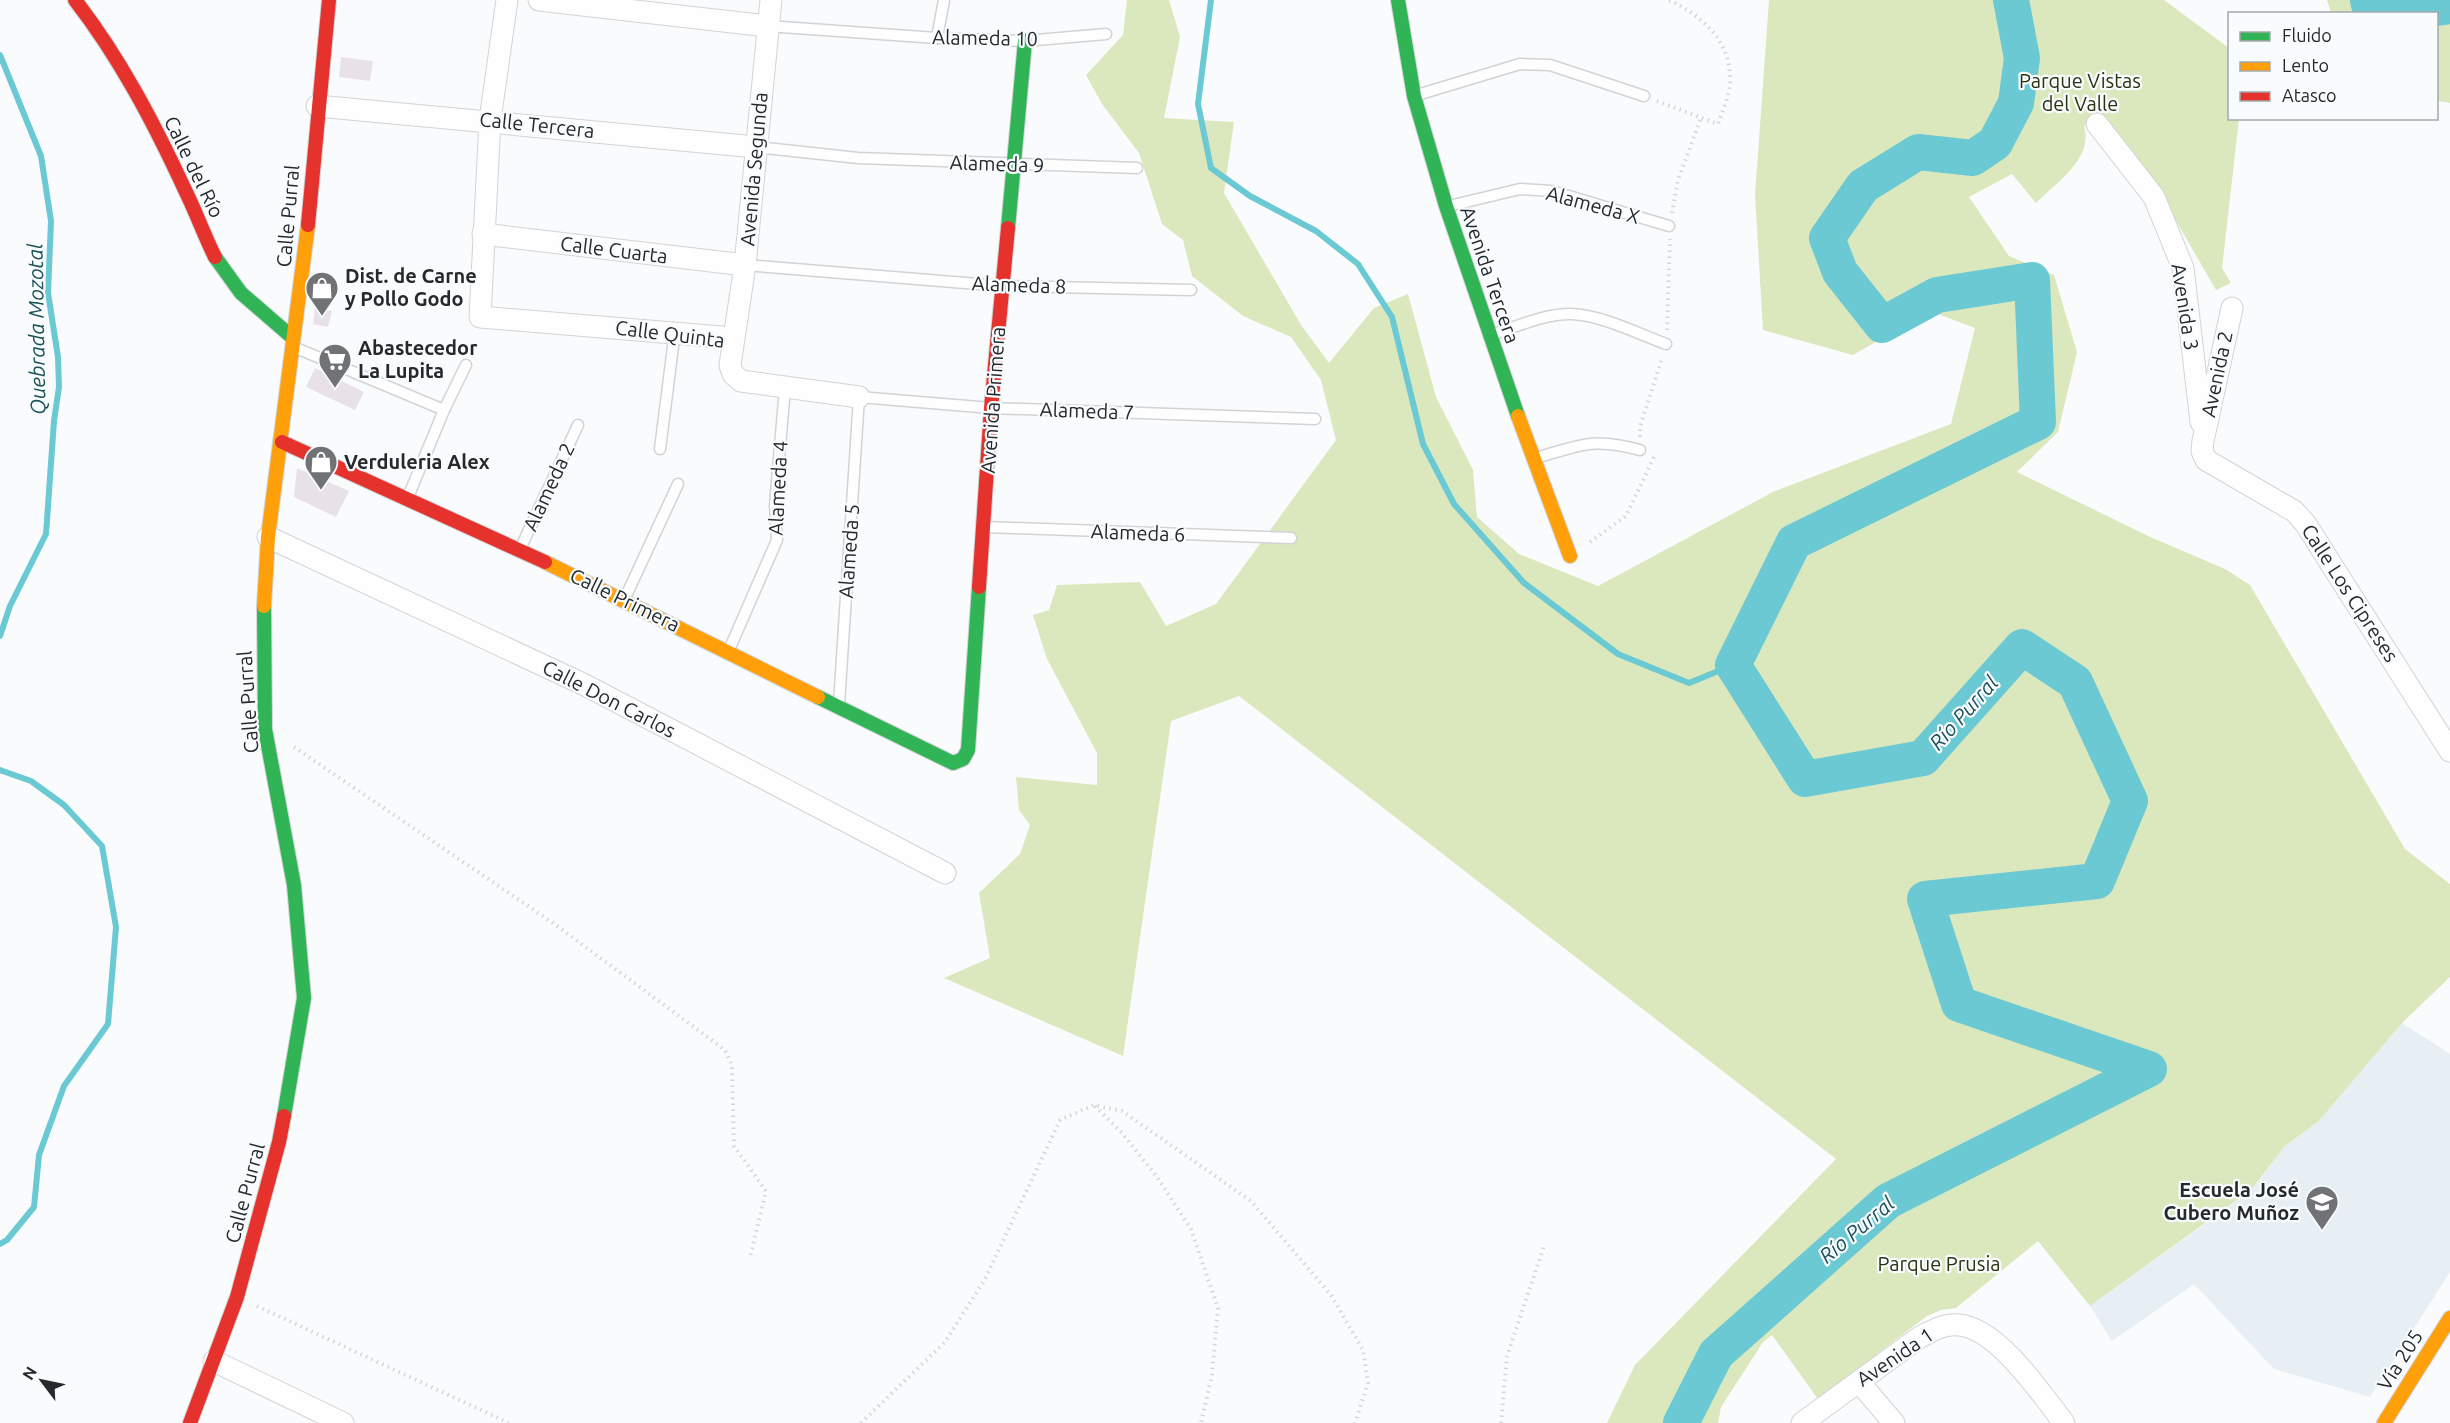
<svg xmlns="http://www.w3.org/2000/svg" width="2450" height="1423" font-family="Ubuntu,sans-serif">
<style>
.built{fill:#e7eff4}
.green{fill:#dbe8be}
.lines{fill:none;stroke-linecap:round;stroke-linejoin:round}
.stream{stroke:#6ac9d3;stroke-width:6}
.river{stroke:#6ac9d3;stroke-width:36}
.building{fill:#e8e2e6}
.lane-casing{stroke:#d1d3d5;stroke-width:13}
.street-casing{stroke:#d1d3d5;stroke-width:23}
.fast-casing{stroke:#d1d3d5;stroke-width:16}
.slow-casing{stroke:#d1d3d5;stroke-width:16}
.jam-casing{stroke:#d1d3d5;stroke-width:16}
.path{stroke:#d6d6d7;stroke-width:4;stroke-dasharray:1.5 4.5;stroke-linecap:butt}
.lane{stroke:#fefeff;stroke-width:10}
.street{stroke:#fefeff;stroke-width:21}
.fast{stroke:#30b455;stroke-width:14}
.slow{stroke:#ff9f0a;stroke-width:14}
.jam{stroke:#e5322d;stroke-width:14}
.labels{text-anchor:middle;stroke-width:4.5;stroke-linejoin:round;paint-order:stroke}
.street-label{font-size:20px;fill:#26292c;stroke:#f8fcfe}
.park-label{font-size:20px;fill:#2a3310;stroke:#f8fcfe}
.poi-label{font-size:20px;font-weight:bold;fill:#26292c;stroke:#f8fcfe;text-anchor:start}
.water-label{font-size:21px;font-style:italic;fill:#1c5258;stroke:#f8fcfe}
</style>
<rect width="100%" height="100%" fill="#f9fbfd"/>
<!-- built -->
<polygon class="built" points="2402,1023 2450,1054 2450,1272 2370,1397 2274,1369 2194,1284 2112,1341 2090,1306 2251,1191 2285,1146 2319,1121"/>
<!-- green -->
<g class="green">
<path d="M1127,0H1169L1180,37L1164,118L1234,122L1224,193L1301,325L1329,363L1374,308L1408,294L1436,397L1473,470L1477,517L1519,554L1598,586L1773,492L1951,424L1975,328L1930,311L1853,355L1763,330L1755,195L1769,0H2164L2229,48L2230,118L2239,119L2222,268L2231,283L2216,290L2160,193L2099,114L2084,126C2094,158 2057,182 2036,203L2012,174L1969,197L2009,256L2054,275L2077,352L2058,432L2017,472L2148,536L2225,569L2250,585L2405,849L2450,884V977L2402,1023L2319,1121L2285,1146L2251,1190L2090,1306L2038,1241L1956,1308L1941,1310L1927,1316L1818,1399L1772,1335L1763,1342L1721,1407L1718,1423H1607L1635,1365L1836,1159L1239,696L1171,721L1123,1056L944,978L990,958L979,893L1020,854L1030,825L1019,810L1016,777L1097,785V753L1047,659L1033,615L1049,610L1057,585L1140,582L1166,626L1216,604L1336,440L1321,380L1291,337L1243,316L1192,276L1183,240L1162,224L1139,153L1102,104L1086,75L1123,35Z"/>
<polygon points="2327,0 2450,0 2450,103 2437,101 2436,14 2331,13"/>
</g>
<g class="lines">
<!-- stream -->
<g class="stream">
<polyline points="1211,0 1198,104 1211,168 1250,196 1316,231 1358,264 1392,317 1423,444 1454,504 1524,583 1618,654 1689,683 1733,665"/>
<polyline points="0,55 41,156 51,221 48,293 58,357 59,387 54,421 46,534 10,606 0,636"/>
<polyline points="0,770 31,781 64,805 102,846 116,927 108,1024 64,1086 39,1155 34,1207 7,1240 0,1244"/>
</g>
<!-- river -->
<g class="river">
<polyline points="2368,0 2371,14"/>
<polyline points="2394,14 2450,6"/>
<polyline points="1681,1423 1716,1354 1888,1201 2149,1069 1959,1004 1925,899 2097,881 2130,801 2075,682 2022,647 1923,758 1805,779 1733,665 1794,542 2038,422 2032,280 1937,295 1882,325 1840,272 1827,238 1863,186 1918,152 1973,158 1995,143 2016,103 2022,58 2011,0"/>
</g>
</g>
<!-- building -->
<g class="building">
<polygon points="341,57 373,61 370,81 339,77"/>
<polygon points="315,308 332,311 328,327 313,324"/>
<polygon points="315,368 364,392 355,410 306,387"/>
<polygon points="297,468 349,491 336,517 294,497"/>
</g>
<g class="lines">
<!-- lane casing -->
<g class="lane-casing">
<g id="lane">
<polyline points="767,26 937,38 1025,41 1106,34"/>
<polyline points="937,38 944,0"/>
<polyline points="1417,95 1520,64 1550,65 1644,96"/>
<polyline points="756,147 858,158 1137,168"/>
<polyline points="1449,206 1520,189 1552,191 1669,226"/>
<polyline points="745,265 1002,286 1191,290"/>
<path d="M1491,335C1516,327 1546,313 1572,314C1601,315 1639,334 1666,344"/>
<polyline points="296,348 444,410 408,497"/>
<polyline points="444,410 466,365"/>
<polyline points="660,449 675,331"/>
<path d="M1536,458C1580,445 1593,437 1640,450"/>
<polyline points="985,527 1291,538"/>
<polyline points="521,547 578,425"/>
<polyline points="625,598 678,484"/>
<polyline points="729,650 777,540 775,505 785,388"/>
<polyline points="839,704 859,397 991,408 1315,419"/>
</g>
</g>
<!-- street casing -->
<g class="street-casing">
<g id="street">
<polyline points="507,0 490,120 480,317 733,338"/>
<polyline points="539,0 767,26"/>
<polyline points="771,0 745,265 730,365 733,374 741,381 859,397"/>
<polyline points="317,106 756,147"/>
<polyline points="2097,124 2154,197 2183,268 2201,422"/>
<polyline points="483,234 745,265"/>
<polyline points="2232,308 2203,441 2202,451 2206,460 2294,511 2305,523 2450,751"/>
<polyline points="268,537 583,684 945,873"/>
<polyline points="214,1361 343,1423"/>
<polyline points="1859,1382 1894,1423"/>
<path d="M1802,1423L1920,1337C1932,1331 1945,1323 1959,1325C1997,1328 2041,1393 2064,1423"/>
</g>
</g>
<!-- fast casing -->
<g class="fast-casing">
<g id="fast">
<polyline points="1398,0 1414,96 1446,206 1518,416"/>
<polyline points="1008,228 1025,41"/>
<polyline points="215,257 241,293 293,338"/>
<polyline points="264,606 265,729 294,885 304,998 284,1116"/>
<polyline points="818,697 953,763 963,759 968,750 979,587"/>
</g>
</g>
<!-- slow casing -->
<g class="slow-casing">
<g id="slow">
<polyline points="1518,416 1570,556"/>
<polyline points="545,562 818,697"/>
<polyline points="264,606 268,537 308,225"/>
<polyline points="2384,1423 2450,1318"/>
</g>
</g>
<!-- jam casing -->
<g class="jam-casing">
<g id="jam">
<path d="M75,0C120,58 154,123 185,190C196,212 204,235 215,257"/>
<polyline points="308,225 329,0"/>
<polyline points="282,442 545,562"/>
<polyline points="979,587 991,408 1008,228"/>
<polyline points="190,1423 237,1297 279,1142 284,1116"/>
</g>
</g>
<!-- path -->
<g class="path">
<path d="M1657,101L1718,124C1722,112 1729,97 1730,84C1733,43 1703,16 1669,0"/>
<polyline points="1672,213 1678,180 1701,118"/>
<polyline points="1667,330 1670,239"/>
<polyline points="1640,437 1640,427 1662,358"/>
<polyline points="1590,542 1626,516 1654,457"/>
<polyline points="294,747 553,923 725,1050 732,1065 734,1146 766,1191 750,1257"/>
<polyline points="1095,1106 1122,1133 1157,1177 1191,1229 1218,1308 1212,1375 1201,1423"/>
<polyline points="257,1306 509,1423"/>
<polyline points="861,1423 945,1342 984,1281 1060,1120 1094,1105 1122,1111 1251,1201 1331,1295 1363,1350 1368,1383 1355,1423"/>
<polyline points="1501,1423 1507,1356 1544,1246"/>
</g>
<!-- lane -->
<use href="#lane" class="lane"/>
<!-- street -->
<use href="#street" class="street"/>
<!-- fast -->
<use href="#fast" class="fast"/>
<!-- slow -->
<use href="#slow" class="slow"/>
<!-- jam -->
<use href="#jam" class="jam"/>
</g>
<!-- icons -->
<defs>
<g id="shop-pin" transform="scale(1.725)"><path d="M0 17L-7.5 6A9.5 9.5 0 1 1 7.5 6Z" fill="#707275" stroke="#f8fcfe"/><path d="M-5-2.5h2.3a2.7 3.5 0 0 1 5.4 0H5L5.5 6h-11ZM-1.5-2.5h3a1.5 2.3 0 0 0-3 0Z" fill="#fff"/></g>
<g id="supermarket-pin" transform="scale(1.725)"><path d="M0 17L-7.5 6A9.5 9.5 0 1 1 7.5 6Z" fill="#707275" stroke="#f8fcfe"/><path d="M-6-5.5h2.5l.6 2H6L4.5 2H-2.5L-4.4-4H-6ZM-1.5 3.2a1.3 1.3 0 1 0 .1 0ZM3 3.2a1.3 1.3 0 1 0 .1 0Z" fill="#fff"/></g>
<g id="school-pin" transform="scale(1.725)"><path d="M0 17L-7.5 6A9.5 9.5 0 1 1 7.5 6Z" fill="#707275" stroke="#f8fcfe"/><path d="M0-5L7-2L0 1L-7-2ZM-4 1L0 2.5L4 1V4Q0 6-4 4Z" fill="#fff"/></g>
</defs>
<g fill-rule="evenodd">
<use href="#shop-pin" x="322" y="288"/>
<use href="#supermarket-pin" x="335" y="360"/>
<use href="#shop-pin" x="321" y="462"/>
<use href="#school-pin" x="2322" y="1202"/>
</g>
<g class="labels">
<!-- street labels -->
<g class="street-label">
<text transform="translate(985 38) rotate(1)" y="7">Alameda 10</text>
<text transform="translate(537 125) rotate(6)" y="7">Calle Tercera</text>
<text transform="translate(997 164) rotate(2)" y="7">Alameda 9</text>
<text transform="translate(194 167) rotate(64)" y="7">Calle del Río</text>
<text transform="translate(754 169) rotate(-85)" y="7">Avenida Segunda</text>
<text transform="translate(1593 205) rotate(15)" y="7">Alameda X</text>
<text transform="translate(288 216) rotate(-85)" y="7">Calle Purral</text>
<text transform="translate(614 250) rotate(7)" y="7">Calle Cuarta</text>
<text transform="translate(1490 275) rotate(71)" y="7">Avenida Tercera</text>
<text transform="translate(1019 285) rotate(2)" y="7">Alameda 8</text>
<text transform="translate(2185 307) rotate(81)" y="7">Avenida 3</text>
<text transform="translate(670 334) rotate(7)" y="7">Calle Quinta</text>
<text transform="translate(2217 374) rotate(-78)" y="7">Avenida 2</text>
<text transform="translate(993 400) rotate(-86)" y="7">Avenida Primera</text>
<text transform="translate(1087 411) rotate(2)" y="7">Alameda 7</text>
<text transform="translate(549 487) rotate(-65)" y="7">Alameda 2</text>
<text transform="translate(778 488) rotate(-87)" y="7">Alameda 4</text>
<text transform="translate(1138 533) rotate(2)" y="7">Alameda 6</text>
<text transform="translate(849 551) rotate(-86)" y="7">Alameda 5</text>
<text transform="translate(2350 593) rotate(57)" y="7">Calle Los Cipreses</text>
<text transform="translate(625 600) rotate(26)" y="7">Calle Primera</text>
<text transform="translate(609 699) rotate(27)" y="7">Calle Don Carlos</text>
<text transform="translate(248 702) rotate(-94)" y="7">Calle Purral</text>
<text transform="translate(245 1193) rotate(-75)" y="7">Calle Purral</text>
<text transform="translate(1895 1357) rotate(-34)" y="7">Avenida 1</text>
<text transform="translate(2400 1360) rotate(-58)" y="7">Vía 205</text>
</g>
<!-- park labels -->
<g class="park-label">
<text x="2080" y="88">Parque Vistas<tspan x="2080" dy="23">del Valle</tspan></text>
<text x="1939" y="1271">Parque Prusia</text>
</g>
<!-- poi labels -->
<g class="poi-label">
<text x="345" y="283">Dist. de Carne<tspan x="345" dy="23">y Pollo Godo</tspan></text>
<text x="358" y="355">Abastecedor<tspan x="358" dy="23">La Lupita</tspan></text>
<text x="344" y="469">Verduleria Alex</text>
<text x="2299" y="1197" text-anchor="end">Escuela José<tspan x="2299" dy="23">Cubero Muñoz</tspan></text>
</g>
<!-- water labels -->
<g class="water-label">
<text transform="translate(37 329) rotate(-91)" y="7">Quebrada Mozotal</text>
<text transform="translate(1964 713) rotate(-48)" y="7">Río Purral</text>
<text transform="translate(1857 1230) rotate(-40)" y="7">Río Purral</text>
</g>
</g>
<!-- legend -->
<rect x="2228" y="12" width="210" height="108" fill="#f8fcfe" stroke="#a4a8aa" stroke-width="1.5"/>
<rect x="2240" y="32" width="30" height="9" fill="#30b455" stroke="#a4a8aa" stroke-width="1.5"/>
<text x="2282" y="42" font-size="18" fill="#26292c">Fluido</text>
<rect x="2240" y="62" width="30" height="9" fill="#ff9f0a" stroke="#a4a8aa" stroke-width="1.5"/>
<text x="2282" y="72" font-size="18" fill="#26292c">Lento</text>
<rect x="2240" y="92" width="30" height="9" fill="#e5322d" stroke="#a4a8aa" stroke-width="1.5"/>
<text x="2282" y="102" font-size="18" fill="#26292c">Atasco</text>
<!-- north arrow -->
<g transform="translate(42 1381) rotate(302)" stroke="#f8fcfe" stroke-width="4.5" paint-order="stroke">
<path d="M0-4.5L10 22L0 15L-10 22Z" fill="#26292c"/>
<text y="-9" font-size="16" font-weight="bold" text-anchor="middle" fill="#26292c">N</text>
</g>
</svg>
